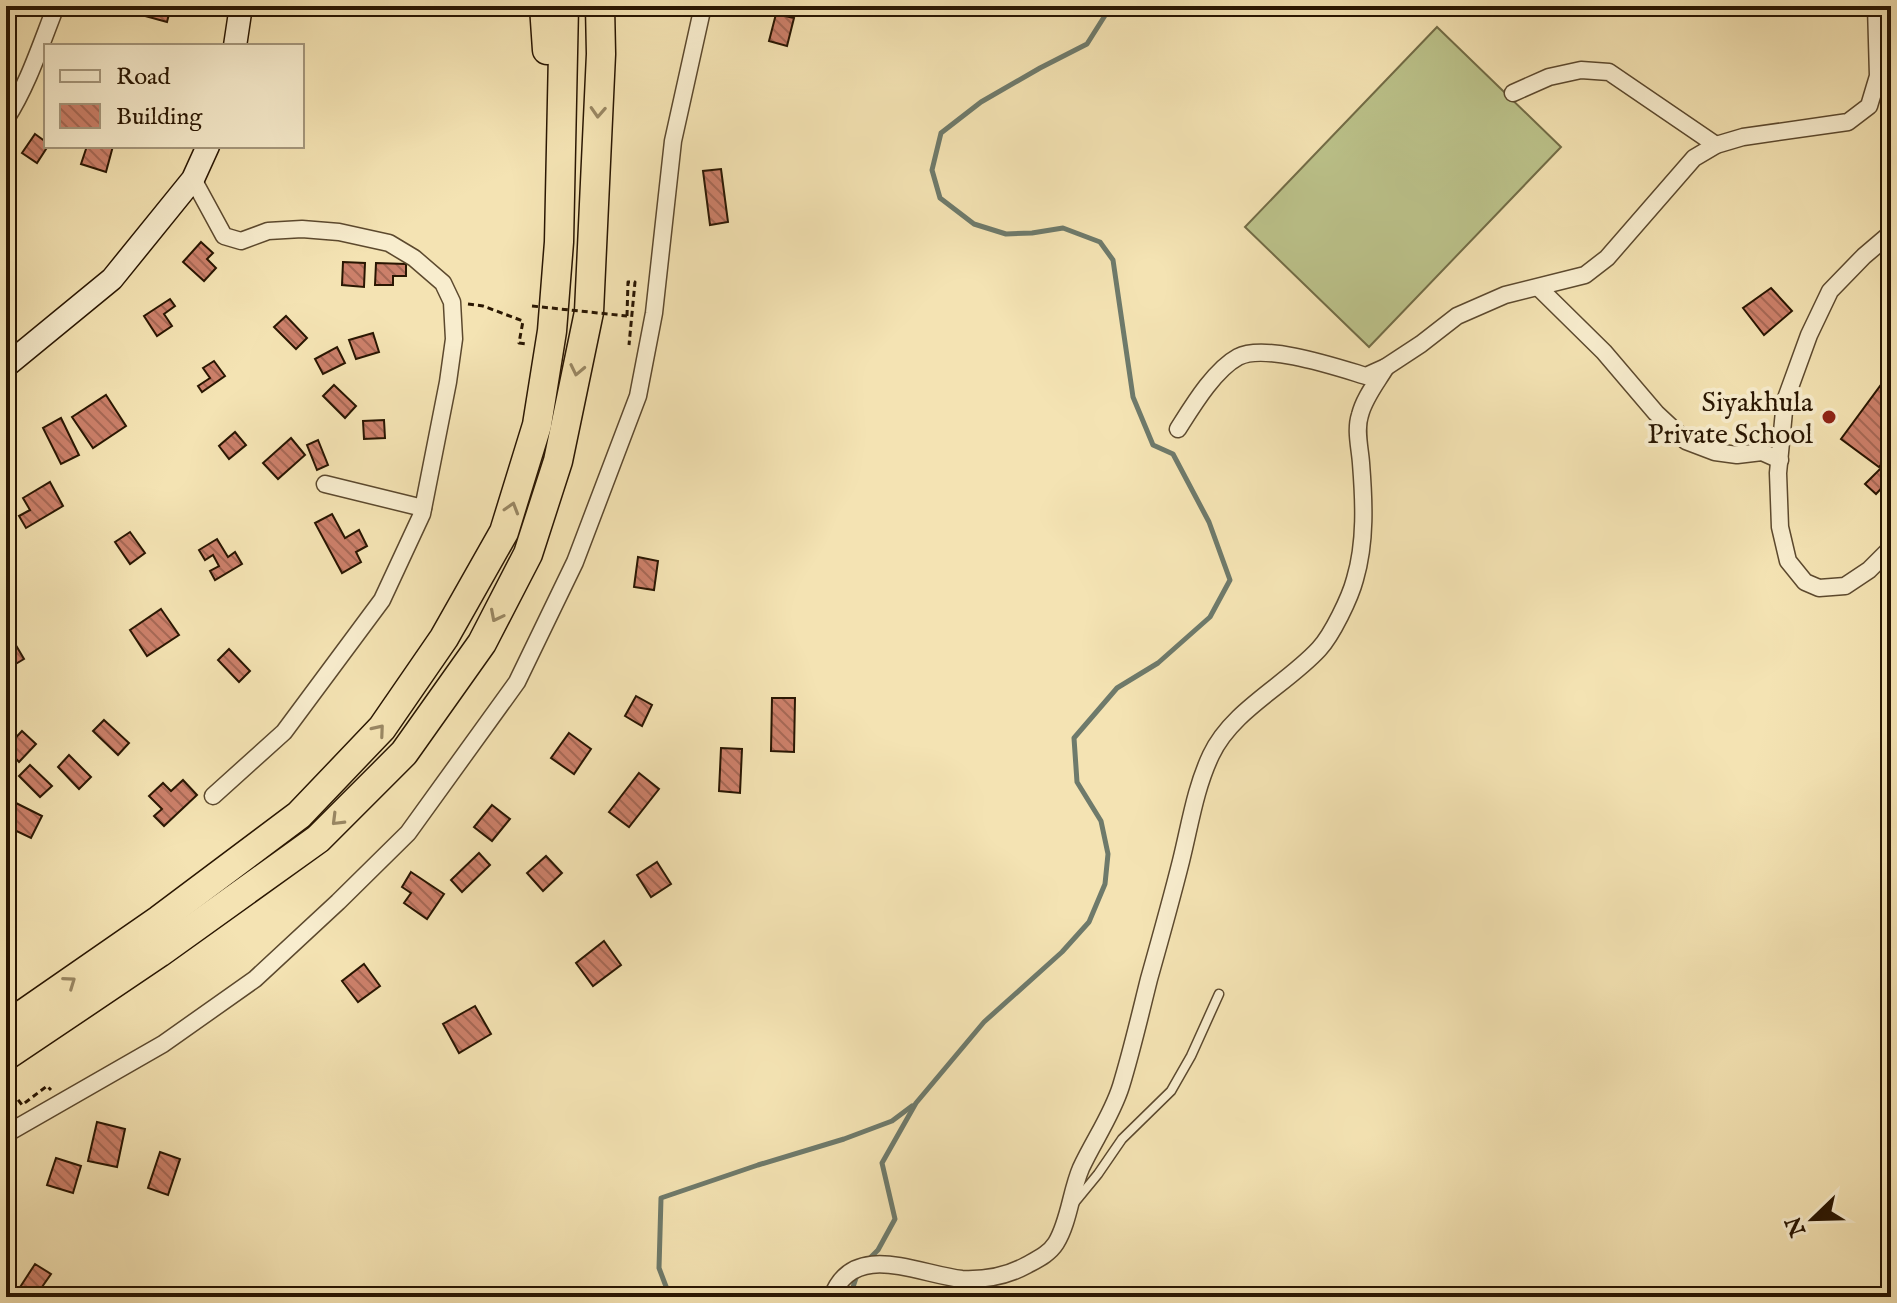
<svg xmlns="http://www.w3.org/2000/svg" width="1897" height="1303" font-family="'IM FELL English',serif">
<style>
.pitch{fill:#bcc38b;stroke:#726c46;stroke-width:2}
.lines{fill:none;stroke-linecap:round;stroke-linejoin:round}
.stream{stroke:#6e7a6b;stroke-width:5}
.building{fill:url(#building-back-hatch);stroke:#291602;stroke-width:2}
.lane-casing{stroke:#5c492e;stroke-width:11}
.street-casing{stroke:#5c492e;stroke-width:19}
.secondary-casing{stroke:#291602;stroke-width:25}
.highway-casing{stroke:#291602;stroke-width:31}
.path{stroke:#291602;stroke-width:3;stroke-dasharray:6 4;stroke-linecap:butt}
.lane{stroke:#f8edce;stroke-width:8}
.street{stroke:#f8edce;stroke-width:16}
.secondary{stroke:#f8edce;stroke-width:22}
.highway{stroke:#f4e3b3;stroke-width:28}
.path-bridge{stroke:#291602;stroke-width:3;stroke-dasharray:6 4;stroke-linecap:butt}
.oneway{stroke:#998763}
.poi-dot{fill:#8f2418;stroke:#f8edce;stroke-width:3}
.labels{text-anchor:middle;stroke-width:8;stroke-linejoin:round;paint-order:stroke}
.poi-label{font-size:28px;fill:#291602;stroke:#f8edce;text-anchor:end}
</style>
<defs>
<pattern id="building-back-hatch" width="6" height="6" patternUnits="userSpaceOnUse" patternTransform="scale(2)"><rect width="6" height="6" fill="#cc806a"/><path d="M-1 5l2 2M0 0l6 6M5-1l2 2" fill="none" stroke="#a66855"/></pattern>
</defs>
<rect width="100%" height="100%" fill="#f4e3b3"/>
<filter id="stains"><feTurbulence type="fractalNoise" baseFrequency=".0025" numOctaves="4"/><feColorMatrix values="0 0 0 0 .2 0 0 0 0 .09 0 0 0 0 .02 0 0 0 .5 -.17"/></filter>
<radialGradient id="worn" r=".72"><stop offset=".6" stop-color="#630" stop-opacity="0"/><stop offset="1" stop-color="#630" stop-opacity=".3"/></radialGradient>
<!-- pitch -->
<polygon class="pitch" points="1437,27 1561,147 1369,347 1245,227"/>
<g class="lines">
<!-- stream -->
<g class="stream">
<polyline points="867,1261 878,1250 895,1219 882,1163 916,1103 984,1022 1062,952 1089,922 1105,884 1108,854 1101,821 1077,782 1074,738 1117,688 1158,663 1210,617 1230,580 1209,522 1173,454 1153,445 1133,397 1113,260 1100,242 1063,228 1032,233 1006,234 974,224 940,198 932,170 941,133 981,102 1040,68 1087,44 1111,6"/>
<polyline points="670,1297 659,1268 661,1198 758,1165 844,1139 892,1121 912,1106"/>
<polyline points="854,1297 852,1290 857,1275"/>
</g>
</g>
<!-- building -->
<g class="building">
<polygon points="140,6 171,6 167,22 138,14"/>
<polygon points="754,6 776,6 776,14 754,11"/>
<polygon points="776,14 794,18 787,46 769,41"/>
<polygon points="35,134 46,142 46,146 48,146 37,163 22,153"/>
<polygon points="87,146 113,146 106,172 81,164"/>
<polygon points="721,169 728,222 710,225 703,171"/>
<polygon points="201,242 213,253 207,259 216,268 204,281 183,262"/>
<polygon points="343,262 365,263 364,287 342,285"/>
<polygon points="376,263 406,264 406,276 393,276 393,285 375,285"/>
<polygon points="1771,288 1792,311 1764,335 1743,308"/>
<polygon points="170,299 175,306 164,314 172,326 157,336 144,316"/>
<polygon points="286,316 307,338 296,349 274,327"/>
<polygon points="373,333 379,352 356,359 349,340"/>
<polygon points="337,347 345,363 323,374 315,359"/>
<polygon points="214,361 225,376 202,392 198,386 210,378 203,368"/>
<polygon points="1883,382 1891,388 1891,452 1879,467 1841,439"/>
<polygon points="334,385 356,406 345,418 323,396"/>
<polygon points="106,395 126,426 93,448 72,417"/>
<polygon points="61,418 79,455 61,464 43,428"/>
<polygon points="384,420 385,438 364,439 363,421"/>
<polygon points="235,432 246,445 229,459 219,446"/>
<polygon points="291,438 305,455 278,479 263,463"/>
<polygon points="318,440 328,465 317,470 307,445"/>
<polygon points="1884,465 1891,471 1891,478 1876,494 1865,484"/>
<polygon points="50,482 63,506 26,528 19,516 30,510 23,498"/>
<polygon points="332,514 345,538 359,530 367,546 356,552 361,562 342,573 315,523"/>
<polygon points="130,532 145,553 130,564 115,542"/>
<polygon points="217,539 228,557 235,552 242,564 215,580 210,571 219,566 213,555 205,560 199,550"/>
<polygon points="638,557 658,561 654,590 634,587"/>
<polygon points="161,609 179,635 147,656 130,630"/>
<polygon points="14,642 24,659 9,668 13,676 6,681 6,647"/>
<polygon points="229,649 250,671 239,682 218,660"/>
<polygon points="636,696 652,705 642,726 625,716"/>
<polygon points="772,698 795,698 794,752 771,751"/>
<polygon points="104,720 129,743 118,755 93,731"/>
<polygon points="22,731 36,744 19,762 6,748"/>
<polygon points="569,733 591,749 574,774 551,758"/>
<polygon points="721,748 742,749 740,793 719,791"/>
<polygon points="69,755 91,777 79,789 58,767"/>
<polygon points="30,765 52,786 40,797 19,776"/>
<polygon points="639,773 659,789 629,827 609,812"/>
<polygon points="183,780 197,795 164,826 154,816 162,809 149,796 163,783 171,791"/>
<polygon points="12,801 42,816 31,838 6,826 6,813"/>
<polygon points="492,805 510,819 492,841 474,827"/>
<polygon points="479,853 490,865 462,892 451,880"/>
<polygon points="546,856 562,873 543,891 527,873"/>
<polygon points="657,862 671,884 651,897 637,875"/>
<polygon points="411,872 444,894 427,919 404,903 411,893 402,887"/>
<polygon points="604,941 621,965 593,986 576,963"/>
<polygon points="364,964 380,986 358,1002 342,981"/>
<polygon points="475,1006 491,1034 459,1053 443,1024"/>
<polygon points="97,1122 125,1129 117,1167 88,1161"/>
<polygon points="160,1152 180,1159 168,1195 148,1188"/>
<polygon points="56,1158 81,1166 73,1193 47,1185"/>
<polygon points="35,1264 51,1274 35,1297 18,1297 15,1295"/>
</g>
<g class="lines">
<!-- lane casing -->
<g class="lane-casing">
<polyline id="lane" points="1075,1202 1098,1174 1122,1139 1171,1091 1191,1056 1219,994"/>
</g>
<!-- street casing -->
<g class="street-casing">
<g id="street">
<polyline points="1513,93 1549,77 1581,70 1609,72 1716,145"/>
<path d="M6,119C28,85 41,44 56,6"/>
<polyline points="193,179 224,236 241,241 268,231 302,229 339,232 389,243 414,258 443,283 452,302 454,339 448,382 422,514 382,600 284,732 213,796"/>
<polyline points="1891,233 1864,256 1830,291 1809,335 1785,401 1778,473 1780,527 1788,561 1805,582 1819,588 1845,586 1869,570 1891,548"/>
<polyline points="1539,288 1604,352 1656,413 1686,441 1715,452 1737,455 1762,452 1780,460"/>
<path d="M1178,429C1192,407 1214,370 1238,357C1265,343 1336,367 1366,376L1386,367L1421,344L1457,316L1505,295L1585,275L1607,258L1694,158L1716,145L1743,137L1848,122L1869,106L1878,76L1876,6"/>
<polyline points="325,484 423,508"/>
<polyline points="6,1134 163,1044 255,979 338,902 408,833 517,682 575,562 638,396 654,313 673,141 703,6"/>
<path d="M832,1297C853,1239 920,1275 962,1279C986,1280 1007,1276 1027,1265C1038,1259 1049,1254 1056,1243C1069,1222 1071,1191 1081,1168C1094,1140 1112,1115 1121,1086C1132,1050 1140,1015 1149,979C1160,940 1171,901 1181,861C1190,825 1195,789 1211,755C1232,710 1286,685 1319,649C1332,635 1350,598 1355,579C1366,542 1364,501 1361,463C1360,448 1355,430 1360,415C1364,398 1377,382 1386,367"/>
</g>
</g>
<!-- secondary casing -->
<g class="secondary-casing">
<g id="secondary">
<polyline points="235,46 241,6"/>
<polyline points="6,366 112,279 193,179 208,146"/>
</g>
</g>
<!-- highway casing -->
<g class="highway-casing">
<g id="highway">
<polyline points="544,6 547,50"/>
<polyline points="6,1026 159,920 299,815 382,728 444,638 504,532 537,425 552,331 559,242 564,6"/>
<polyline points="6,1056 159,953 318,839 404,753 482,643 528,554 558,461 589,312 601,54 600,6"/>
</g>
</g>
<!-- path -->
<g class="path">
<polyline points="468,304 483,306 523,321 519,343 527,344"/>
<polyline points="627,316 628,282 635,282 629,345"/>
<polyline points="6,1084 22,1105 47,1086 51,1090"/>
<polyline points="6,1099 12,1103 6,1107"/>
</g>
<!-- lane -->
<use href="#lane" class="lane"/>
<!-- street -->
<use href="#street" class="street"/>
<!-- secondary -->
<use href="#secondary" class="secondary"/>
<!-- highway -->
<use href="#highway" class="highway"/>
<!-- path-bridge -->
<polyline class="path-bridge" points="532,306 627,316"/>
</g>
<!-- one-way arrows -->
<defs><path id="oneway-chevron" d="M-2-3.5L2.5 0L-2 3.5" fill="none" stroke-width="1.6" stroke-linecap="round" stroke-linejoin="round" transform="scale(2)"/></defs>
<g class="oneway">
<use href="#oneway-chevron" transform="translate(598 112) rotate(93)"/>
<use href="#oneway-chevron" transform="translate(577 370) rotate(102)"/>
<use href="#oneway-chevron" transform="translate(512 508) rotate(-73)"/>
<use href="#oneway-chevron" transform="translate(496 616) rotate(117)"/>
<use href="#oneway-chevron" transform="translate(379 730) rotate(-50)"/>
<use href="#oneway-chevron" transform="translate(337 820) rotate(135)"/>
<use href="#oneway-chevron" transform="translate(70 982) rotate(-35)"/>
</g>
<!-- markers -->
<circle class="poi-dot" cx="1829" cy="417" r="8"/>
<g class="labels">
<!-- poi labels -->
<g class="poi-label">
<text x="1813" y="411">Siyakhula<tspan x="1813" dy="32">Private School</tspan></text>
</g>
</g>
<!-- margin -->
<rect width="1897" height="1303" fill="none" stroke="#f4e3b3" stroke-width="32"/>
<rect x="8" y="8" width="1881" height="1287" fill="none" stroke="#291602" stroke-width="4"/>
<rect x="16" y="16" width="1865" height="1271" fill="none" stroke="#291602" stroke-width="2"/>
<!-- legend -->
<rect x="44" y="44" width="260" height="104" fill="#f8edce" stroke="#a5977c" stroke-width="2"/>
<rect x="60" y="70" width="40" height="12" fill="#f8edce" stroke="#a5977c" stroke-width="2"/>
<text x="116" y="84" font-size="24" fill="#291602">Road</text>
<rect x="60" y="104" width="40" height="24" fill="url(#building-back-hatch)" stroke="#a5977c" stroke-width="2"/>
<text x="116" y="124" font-size="24" fill="#291602">Building</text>
<!-- north arrow -->
<g transform="translate(1813 1219) rotate(247)" stroke="#f8edce" stroke-width="6" paint-order="stroke">
<path d="M0-6L14 30L0 20L-14 30Z" fill="#291602"/>
<text y="-12" font-size="22" font-weight="bold" text-anchor="middle" fill="#291602">N</text>
</g>
<rect width="100%" height="100%" filter="url(#stains)"/>
<rect width="100%" height="100%" fill="url(#worn)"/>
</svg>
